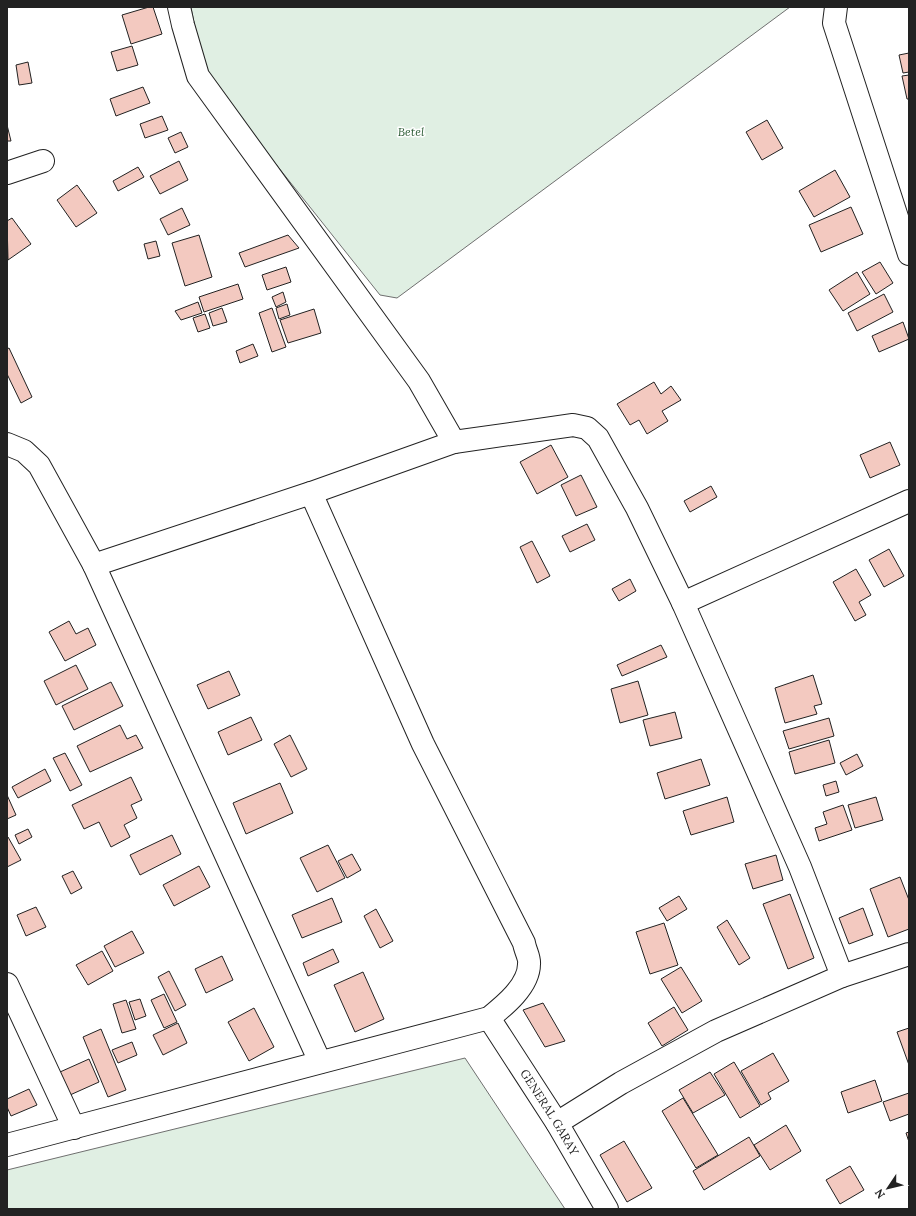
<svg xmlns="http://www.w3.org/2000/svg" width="916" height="1216" font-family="Lora,serif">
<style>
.green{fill:#e0efe3;stroke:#6f6f6f}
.building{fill:#f3c9c0;stroke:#222}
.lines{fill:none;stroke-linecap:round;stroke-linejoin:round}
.minor-casing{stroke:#222;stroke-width:24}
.minor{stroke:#fff;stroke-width:22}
.labels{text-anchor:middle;stroke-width:3;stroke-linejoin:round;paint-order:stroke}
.park-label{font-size:12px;font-style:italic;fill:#2f5e38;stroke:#fff}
.street-label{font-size:12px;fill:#222;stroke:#fff}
</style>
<rect width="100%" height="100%" fill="#fff"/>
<!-- green -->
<g class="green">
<polygon points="191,7 790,7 397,298 380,295 204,74"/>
<polygon points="465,1058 565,1209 7,1209 7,1170"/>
</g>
<!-- building -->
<g class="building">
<polygon points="149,7 153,7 162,34 131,44 122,15"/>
<polygon points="132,46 138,65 117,71 111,52"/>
<polygon points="909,53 909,72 903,73 899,55"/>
<polygon points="28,62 32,83 19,85 16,65"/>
<polygon points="909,75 909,99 907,99 902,76"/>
<polygon points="143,87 150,103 116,116 110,99"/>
<polygon points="162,116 168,130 145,138 140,124"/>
<polygon points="767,120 783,148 762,160 746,132"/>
<polygon points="7,125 11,141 7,141"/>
<polygon points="181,132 188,147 175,153 168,138"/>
<polygon points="179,161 188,180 160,194 150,176"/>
<polygon points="138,167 144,177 118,191 113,181"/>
<polygon points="835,170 850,197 814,217 799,191"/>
<polygon points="77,185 97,213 76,227 57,200"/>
<polygon points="851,207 863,234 821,252 809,225"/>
<polygon points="182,208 190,225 168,235 160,219"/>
<polygon points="12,218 31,244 8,260 7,221"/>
<polygon points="199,235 212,277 185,286 172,243"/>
<polygon points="288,235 299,248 245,267 239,253"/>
<polygon points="156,241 160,256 148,259 144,244"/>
<polygon points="880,262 893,283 876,294 862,272"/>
<polygon points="286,267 291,282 267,290 262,275"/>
<polygon points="857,272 870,294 843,311 829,290"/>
<polygon points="238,284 243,299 204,312 199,297"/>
<polygon points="283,292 286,302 276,307 272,297"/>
<polygon points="884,294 893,312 857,331 848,313"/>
<polygon points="198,302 202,313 181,320 175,311"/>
<polygon points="287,304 290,315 279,319 276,308"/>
<polygon points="222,308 227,322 213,326 209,313"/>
<polygon points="272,308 286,347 272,352 259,313"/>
<polygon points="314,309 321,333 288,343 280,320"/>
<polygon points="205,314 210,328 198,332 193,318"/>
<polygon points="903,322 909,339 879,352 872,336"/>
<polygon points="253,344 258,356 240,363 236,351"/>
<polygon points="9,348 32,397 21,403 7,374 7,349"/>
<polygon points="654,382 661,394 671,386 681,400 662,411 668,421 647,434 639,420 630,425 617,404"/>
<polygon points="890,442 900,465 870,478 860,455"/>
<polygon points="551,445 568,477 537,494 520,462"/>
<polygon points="581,475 597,507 576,516 561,485"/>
<polygon points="711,486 717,497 690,512 684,501"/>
<polygon points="587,524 595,540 570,552 562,536"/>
<polygon points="532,541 550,576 537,583 520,547"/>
<polygon points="889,549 904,576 884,587 869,560"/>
<polygon points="856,569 871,595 859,602 866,615 855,621 833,582"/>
<polygon points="630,579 636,591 619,601 612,589"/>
<polygon points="69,621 76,634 88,628 96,645 65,661 49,632"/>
<polygon points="661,645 667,657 622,676 617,665"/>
<polygon points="76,665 88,689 56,705 44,681"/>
<polygon points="229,671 240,695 208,709 197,685"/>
<polygon points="813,675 822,704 814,706 817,714 785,723 775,688"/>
<polygon points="638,681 648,715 620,723 611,689"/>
<polygon points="111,682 123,706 74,730 62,706"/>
<polygon points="675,712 682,738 650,746 643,720"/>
<polygon points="251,717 262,740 228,755 218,732"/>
<polygon points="829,718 834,736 789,749 783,731"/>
<polygon points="120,725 127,739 136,735 143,748 90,772 77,746"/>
<polygon points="290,735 307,769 291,777 274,744"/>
<polygon points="829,740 835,763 795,774 789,752"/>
<polygon points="65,753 82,785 70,791 53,758"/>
<polygon points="857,754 863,766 846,775 840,763"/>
<polygon points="701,759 710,785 665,799 657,773"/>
<polygon points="45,769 51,781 18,798 12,787"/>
<polygon points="131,777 142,800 131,805 137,818 124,825 130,837 111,847 99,822 84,829 72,805"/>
<polygon points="836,781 839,792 826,796 823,785"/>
<polygon points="280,783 293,813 246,834 233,803"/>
<polygon points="7,795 16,815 7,819"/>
<polygon points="727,797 734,822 691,835 683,811"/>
<polygon points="876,797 883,820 855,828 848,805"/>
<polygon points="843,805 852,830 819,841 815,828 827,824 823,812"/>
<polygon points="28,829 32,837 19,844 15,835"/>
<polygon points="172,835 181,854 140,875 130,855"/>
<polygon points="8,837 21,860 7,867 7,838"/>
<polygon points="328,845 345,878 317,892 300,858"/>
<polygon points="352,854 361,870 347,878 338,861"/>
<polygon points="776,855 783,880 753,889 745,864"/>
<polygon points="199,866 210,887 174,906 163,885"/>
<polygon points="73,871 82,888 71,894 62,876"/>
<polygon points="900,877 909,900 909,929 888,937 870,889"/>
<polygon points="790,894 814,958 788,969 763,904"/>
<polygon points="679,896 687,909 667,921 659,908"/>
<polygon points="332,898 342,922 302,938 292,915"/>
<polygon points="36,907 46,927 26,936 17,915"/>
<polygon points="863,908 873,935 849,944 839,918"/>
<polygon points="376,909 393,941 380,948 364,916"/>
<polygon points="727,920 750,958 739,965 717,927"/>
<polygon points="664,923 678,965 650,974 636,932"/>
<polygon points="132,931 144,953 115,967 104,946"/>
<polygon points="333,949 339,962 308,976 303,963"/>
<polygon points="102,951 113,971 88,985 76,965"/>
<polygon points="222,956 233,980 206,993 195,969"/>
<polygon points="681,967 702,1001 682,1013 661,979"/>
<polygon points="169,971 186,1005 175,1011 158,977"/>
<polygon points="363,972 384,1019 355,1032 334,985"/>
<polygon points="164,994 177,1022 164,1028 151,1000"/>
<polygon points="140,999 146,1016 135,1020 129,1002"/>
<polygon points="126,1000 136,1029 122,1033 113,1004"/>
<polygon points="543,1003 565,1041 545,1047 523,1010"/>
<polygon points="674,1007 688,1030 662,1046 648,1023"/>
<polygon points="254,1008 274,1047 249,1061 228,1022"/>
<polygon points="178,1023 187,1043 163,1055 153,1035"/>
<polygon points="909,1028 909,1065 897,1032"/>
<polygon points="101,1029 126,1090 108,1097 83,1037"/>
<polygon points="132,1042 137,1055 118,1063 112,1050"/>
<polygon points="773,1053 789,1081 768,1093 771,1099 761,1105 741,1071"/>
<polygon points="89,1059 99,1082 70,1095 60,1072"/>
<polygon points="734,1062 760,1106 740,1118 714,1074"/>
<polygon points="710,1072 725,1095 693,1113 679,1090"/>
<polygon points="875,1080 882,1101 848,1113 841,1092"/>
<polygon points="29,1089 37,1105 11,1116 7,1107 7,1099"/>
<polygon points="909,1093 909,1114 890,1121 883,1102"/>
<polygon points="683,1098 718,1155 696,1168 662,1111"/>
<polygon points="786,1125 801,1151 770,1170 754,1145"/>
<polygon points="909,1132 909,1142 906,1133"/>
<polygon points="749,1137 760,1156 704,1190 693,1171"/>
<polygon points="624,1141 652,1188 627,1202 600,1155"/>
<polygon points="850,1166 864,1190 840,1204 826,1180"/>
</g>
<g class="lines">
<!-- minor casing -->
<g class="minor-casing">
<g id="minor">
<polyline points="179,7 183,25 198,76 419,381 454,442"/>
<polyline points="836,7 834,23 909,254"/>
<polyline points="7,173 43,161"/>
<polyline points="7,444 24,451 39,465 94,565 320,1062"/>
<polyline points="94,565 311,493 454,442 573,425 587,428 598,438 637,508 683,603 800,867 842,976"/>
<polyline points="683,603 909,501"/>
<polyline points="7,984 74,1128"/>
<path id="s1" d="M489,1018L557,1123L607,1209"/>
<polyline points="557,1123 621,1083 716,1031 842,976 909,954"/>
<path d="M7,1145L489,1018C504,1006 529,986 529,964C530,958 525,950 524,943L423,744L311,493"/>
</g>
</g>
<!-- minor -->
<use href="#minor" class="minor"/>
</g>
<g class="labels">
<!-- park labels -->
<g class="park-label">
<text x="411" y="136">Betel</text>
</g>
<!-- street labels -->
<g class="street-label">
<text dy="4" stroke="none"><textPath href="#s1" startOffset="112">GENERAL GARAY</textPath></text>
</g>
</g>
<!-- border -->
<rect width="916" height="1216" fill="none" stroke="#222222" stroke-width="16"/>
<!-- north arrow -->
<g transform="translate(888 1188) rotate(235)" stroke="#ffffff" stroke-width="3" paint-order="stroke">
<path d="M0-3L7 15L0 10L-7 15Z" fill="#222222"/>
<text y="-6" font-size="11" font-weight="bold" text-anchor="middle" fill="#222222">N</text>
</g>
</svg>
